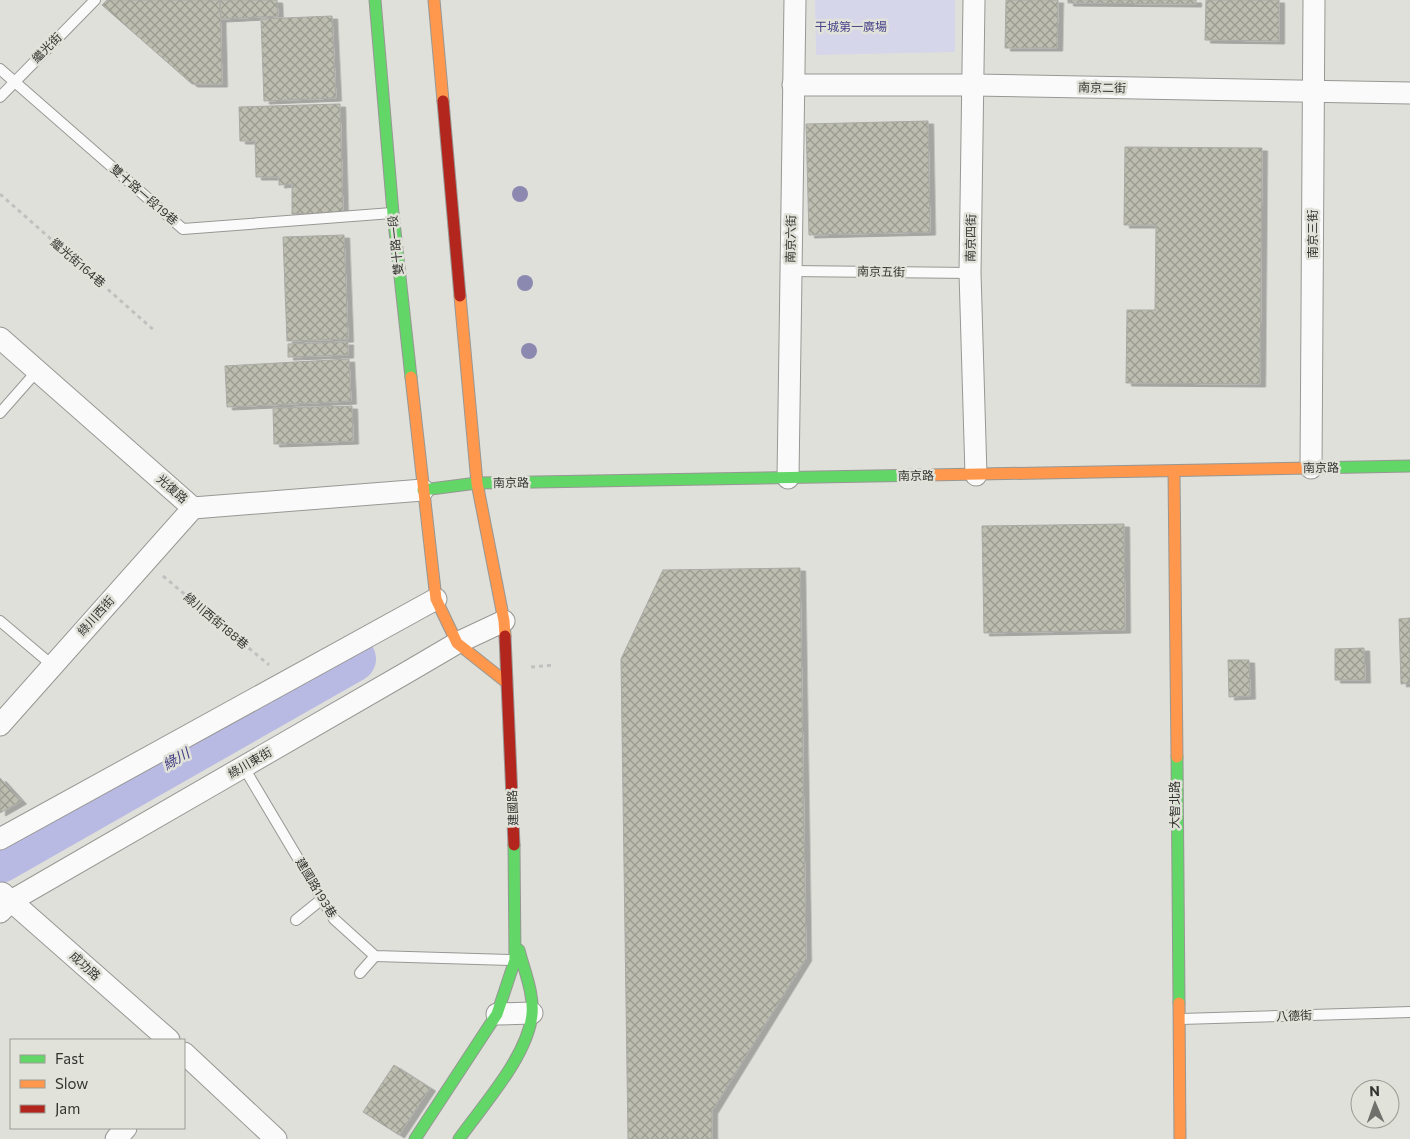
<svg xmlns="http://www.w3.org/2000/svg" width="1410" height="1139" font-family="Commissioner,'Noto Sans TC',sans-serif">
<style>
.green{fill:#d5d6ea}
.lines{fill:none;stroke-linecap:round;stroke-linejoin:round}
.river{stroke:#b9bae3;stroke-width:46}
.building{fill:url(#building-cross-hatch);stroke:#aaaaa6;filter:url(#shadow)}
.lane-casing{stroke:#979794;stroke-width:12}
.street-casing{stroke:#979794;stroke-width:23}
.fast-casing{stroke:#979794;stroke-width:13}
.slow-casing{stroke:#979794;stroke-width:13}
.jam-casing{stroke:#979794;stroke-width:13}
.path{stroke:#c0c0bf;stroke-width:3;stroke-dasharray:4 4;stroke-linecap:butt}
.lane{stroke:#fafafa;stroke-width:10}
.street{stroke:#fafafa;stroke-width:21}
.fast{stroke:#63d668;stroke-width:11}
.slow{stroke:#ff974d;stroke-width:11}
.jam{stroke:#b3261e;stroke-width:11}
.tree{fill:#8b89af}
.labels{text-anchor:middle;stroke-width:5;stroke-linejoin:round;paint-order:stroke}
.park-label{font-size:12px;fill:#46428b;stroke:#e1e2d9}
.street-label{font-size:12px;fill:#333430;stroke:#e1e2d9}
.water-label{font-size:14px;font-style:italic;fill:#3e3980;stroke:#e1e2d9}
</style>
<defs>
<pattern id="building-cross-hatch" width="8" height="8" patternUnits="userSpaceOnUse" patternTransform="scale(1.25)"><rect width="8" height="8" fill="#bdbeb0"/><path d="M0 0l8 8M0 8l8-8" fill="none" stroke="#9a9b90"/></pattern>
<filter id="shadow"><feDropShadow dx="5.5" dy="3" stdDeviation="0" flood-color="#0004"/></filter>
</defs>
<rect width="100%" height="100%" fill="#e0e0db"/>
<!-- green -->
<polygon class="green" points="815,0 955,0 955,52 816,55"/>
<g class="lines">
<!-- river -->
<polyline class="river" points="0,860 353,659"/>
</g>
<!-- building -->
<g class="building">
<polygon points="107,0 220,0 222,84 192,84 102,5"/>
<polygon points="220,0 277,0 278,16 221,19"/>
<polygon points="1006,0 1058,0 1057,48 1005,48"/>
<polygon points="1068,0 1196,0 1196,4 1068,3"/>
<polygon points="1206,0 1279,0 1279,41 1205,40"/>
<polygon points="332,16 336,98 264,101 261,19"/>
<polygon points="340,104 343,213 292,214 292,184 279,185 279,177 256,177 255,141 240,141 239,107"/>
<polygon points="928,121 930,232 809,235 806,124"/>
<polygon points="1125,147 1262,148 1260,384 1126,383 1127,310 1155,310 1156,225 1124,225"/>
<polygon points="344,235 348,339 287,341 283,237"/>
<polygon points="348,342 348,355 288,357 288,344"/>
<polygon points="349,359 351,401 227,407 225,366"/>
<polygon points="352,406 353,441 274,444 273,408"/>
<polygon points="1124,524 1125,630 984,633 982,526"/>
<polygon points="800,568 806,958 712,1111 712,1139 628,1139 621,659 663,570"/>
<polygon points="1410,618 1410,683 1401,684 1399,619"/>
<polygon points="1364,648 1365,680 1335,680 1335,649"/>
<polygon points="1228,660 1249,660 1250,696 1229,697"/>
<polygon points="0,778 21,801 0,813"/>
<polygon points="394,1065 430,1088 399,1135 363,1112"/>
</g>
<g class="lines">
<!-- lane casing -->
<g class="lane-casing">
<g id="lane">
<polyline points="0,69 183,229 392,213"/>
<polyline points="0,97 95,0"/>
<polyline points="791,271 970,273"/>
<polyline points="0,413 37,371"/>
<polyline points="0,621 52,665"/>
<polyline points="243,766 334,919 375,956 513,960"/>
<polyline points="296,920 322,899"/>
<polyline points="360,973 375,956"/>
<polyline points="1181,1019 1410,1012"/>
</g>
</g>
<!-- street casing -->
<g class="street-casing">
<g id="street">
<polyline points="974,0 970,273 976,475"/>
<polyline points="793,85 973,85 1410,93"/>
<polyline points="0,338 193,508 423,490"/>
<polyline points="1311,468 1314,0"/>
<polyline points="788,478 795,0"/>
<polyline points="0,725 193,508"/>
<polyline points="0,839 436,599"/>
<polyline points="2,893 169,1040"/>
<polyline points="0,912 11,901 411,670 457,643 504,621"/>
<polyline points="497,1014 532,1013"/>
<polyline points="184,1053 276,1139"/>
<polyline points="116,1139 126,1128"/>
</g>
</g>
<!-- fast casing -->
<g class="fast-casing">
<g id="fast">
<polyline points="375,0 393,213 411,377"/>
<polyline points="1309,468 1410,466"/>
<polyline points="423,490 477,483 929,475"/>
<polyline points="1177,757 1179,1003"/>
<polyline points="415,1139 497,1014 515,960 514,845"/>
<path d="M459,1139C483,1105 528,1056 532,1014C534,993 524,970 519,950"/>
</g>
</g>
<!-- slow casing -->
<g class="slow-casing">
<g id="slow">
<polyline points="434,0 443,101"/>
<polyline points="460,296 477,483 504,621 505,636"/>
<polyline points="411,377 436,599 457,643 506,682"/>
<polyline points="1174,472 1177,757"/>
<polyline points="929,475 1309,468"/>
<polyline points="1179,1003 1180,1139"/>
</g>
</g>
<!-- jam casing -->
<g class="jam-casing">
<g id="jam">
<polyline points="443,101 460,296"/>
<polyline points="505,636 514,845"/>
</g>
</g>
<!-- path -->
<g class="path">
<polyline points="0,194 156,332"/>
<polyline points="163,576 269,665"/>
<polyline points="531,667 555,665"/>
</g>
<!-- lane -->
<use href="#lane" class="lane"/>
<!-- street -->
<use href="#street" class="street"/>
<!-- fast -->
<use href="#fast" class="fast"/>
<!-- slow -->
<use href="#slow" class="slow"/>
<!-- jam -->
<use href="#jam" class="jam"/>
</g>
<!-- trees -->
<g class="tree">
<circle cx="520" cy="194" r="8"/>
<circle cx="525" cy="283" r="8"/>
<circle cx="529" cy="351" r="8"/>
</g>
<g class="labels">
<!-- park labels -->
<g class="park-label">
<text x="851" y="31">干城第一廣場</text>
</g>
<!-- street labels -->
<g class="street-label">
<text transform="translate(47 48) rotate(-45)" y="4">繼光街</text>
<text transform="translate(1102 88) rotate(1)" y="4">南京二街</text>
<text transform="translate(144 195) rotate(41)" y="4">雙十路一段19巷</text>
<text transform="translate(1313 234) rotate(-90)" y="4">南京三街</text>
<text transform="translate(971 238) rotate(-89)" y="4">南京四街</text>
<text transform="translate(791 239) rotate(-89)" y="4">南京六街</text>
<text transform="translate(396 245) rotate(-96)" y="4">雙十路一段</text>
<text transform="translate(78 263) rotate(41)" y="4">繼光街164巷</text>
<text transform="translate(881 272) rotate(1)" y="4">南京五街</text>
<text transform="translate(1321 468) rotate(-1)" y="4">南京路</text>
<text transform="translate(916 476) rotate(-1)" y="4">南京路</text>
<text transform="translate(511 483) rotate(-1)" y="4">南京路</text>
<text transform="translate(172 489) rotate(41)" y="4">光復路</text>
<text transform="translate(96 616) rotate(-48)" y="4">綠川西街</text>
<text transform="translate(216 621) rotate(40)" y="4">綠川西街188巷</text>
<text transform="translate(250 763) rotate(-30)" y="4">綠川東街</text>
<text transform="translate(1175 805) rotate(-90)" y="4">大智北路</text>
<text transform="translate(513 808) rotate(-92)" y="4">建國路</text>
<text transform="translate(316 888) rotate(59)" y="4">建國路193巷</text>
<text transform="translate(85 966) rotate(42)" y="4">成功路</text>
<text transform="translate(1294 1016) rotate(-2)" y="4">八德街</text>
</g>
<!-- water labels -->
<g class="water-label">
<text transform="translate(176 759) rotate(-30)" y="5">綠川</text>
</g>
</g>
<!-- legend -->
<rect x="10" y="1039" width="175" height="90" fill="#e1e2d9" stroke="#9b9c95"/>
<rect x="20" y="1055" width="25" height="8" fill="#63d668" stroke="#9b9c95"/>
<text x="55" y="1064" font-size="15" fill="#333430">Fast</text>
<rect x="20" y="1080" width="25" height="8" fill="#ff974d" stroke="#9b9c95"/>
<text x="55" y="1089" font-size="15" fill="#333430">Slow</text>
<rect x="20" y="1105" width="25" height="8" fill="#b3261e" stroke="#9b9c95"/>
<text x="55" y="1114" font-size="15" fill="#333430">Jam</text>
<!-- north arrow -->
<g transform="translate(1375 1104) rotate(358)"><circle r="24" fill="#e1e2d9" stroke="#9b9c95"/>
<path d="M0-4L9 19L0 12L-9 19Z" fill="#70706c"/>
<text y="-8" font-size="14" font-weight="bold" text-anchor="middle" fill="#333430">N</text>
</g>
</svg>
